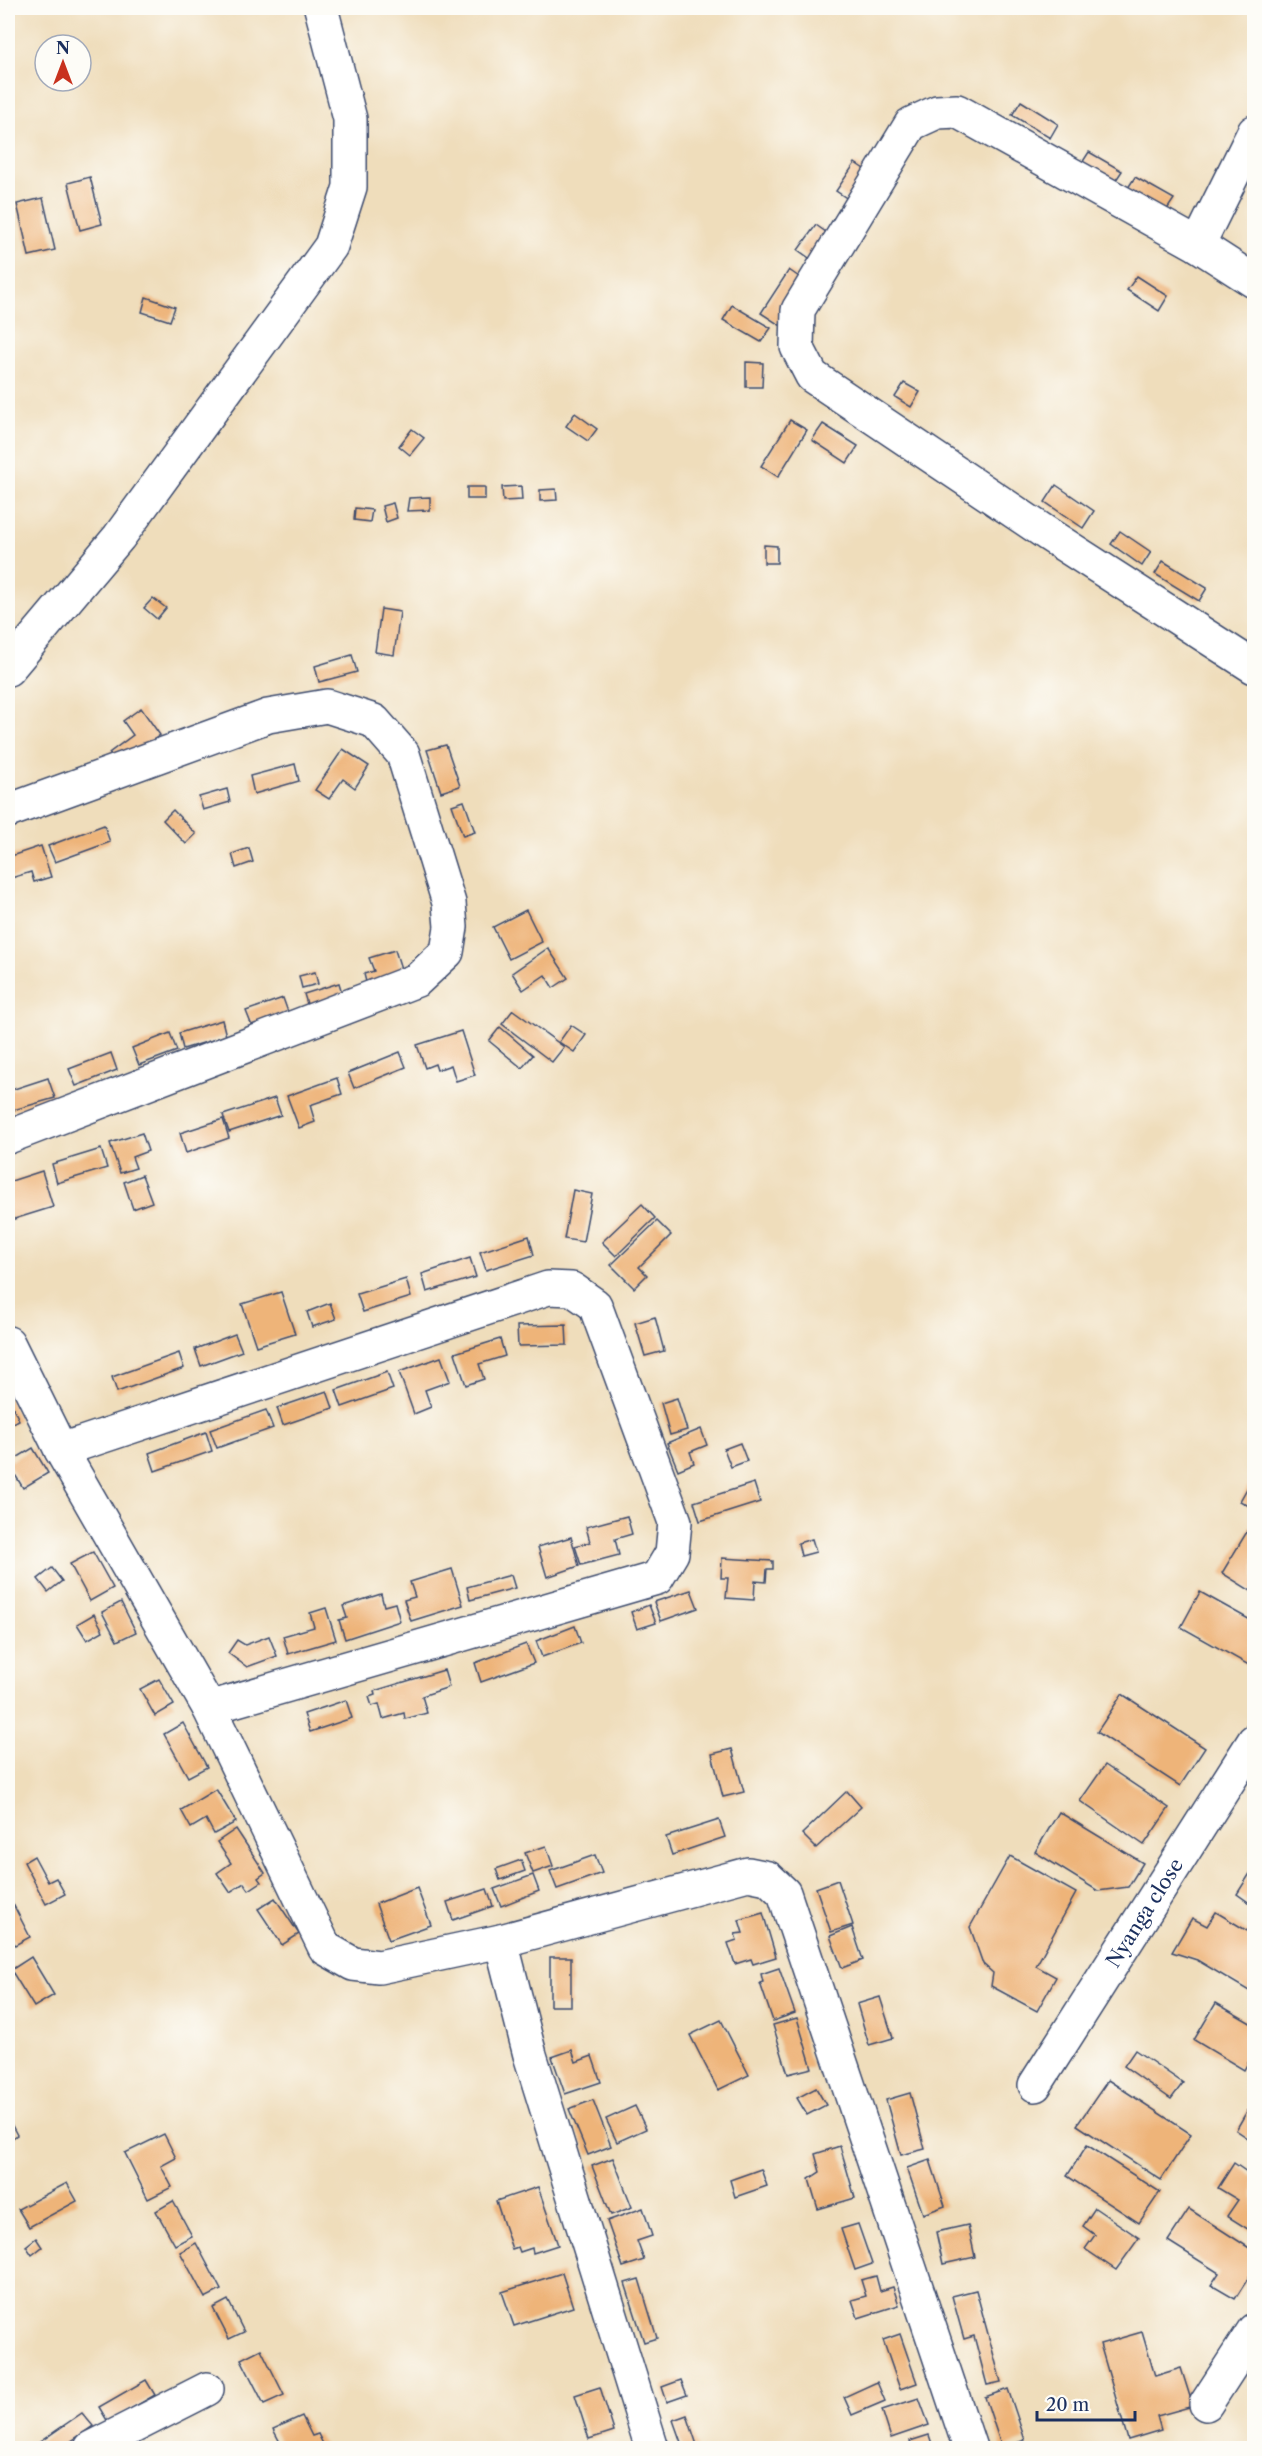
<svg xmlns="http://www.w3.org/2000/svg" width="1262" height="2456" font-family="'Libre Caslon Text',serif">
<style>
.building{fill:#eeb479}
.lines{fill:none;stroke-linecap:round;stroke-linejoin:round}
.minor-casing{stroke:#3b496c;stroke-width:36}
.minor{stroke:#fff;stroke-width:33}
.labels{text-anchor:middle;stroke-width:5;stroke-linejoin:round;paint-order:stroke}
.street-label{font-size:20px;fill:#1b2f5e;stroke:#fdfcf7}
</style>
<rect width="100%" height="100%" fill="#fdfcf7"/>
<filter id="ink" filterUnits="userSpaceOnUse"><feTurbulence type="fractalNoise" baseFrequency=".0167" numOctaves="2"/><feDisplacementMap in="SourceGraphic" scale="12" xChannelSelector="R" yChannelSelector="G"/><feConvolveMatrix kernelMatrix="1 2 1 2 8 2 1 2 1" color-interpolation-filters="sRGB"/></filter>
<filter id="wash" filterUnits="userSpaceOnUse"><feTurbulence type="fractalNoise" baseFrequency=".008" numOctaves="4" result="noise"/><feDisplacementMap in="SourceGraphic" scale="24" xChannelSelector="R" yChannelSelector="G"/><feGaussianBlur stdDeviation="1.35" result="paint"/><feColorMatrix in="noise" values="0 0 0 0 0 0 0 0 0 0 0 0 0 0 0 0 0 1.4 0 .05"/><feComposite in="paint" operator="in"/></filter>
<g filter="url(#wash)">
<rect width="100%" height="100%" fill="#efddbb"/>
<g id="blocks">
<!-- building -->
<g class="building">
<polygon points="1021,101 1058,124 1050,138 1012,115"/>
<polygon points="1089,152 1122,171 1112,186 1080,166"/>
<polygon points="855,163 873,175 854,203 836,191"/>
<polygon points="90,177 102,224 80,230 68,183"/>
<polygon points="1135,177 1174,199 1164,214 1126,191"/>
<polygon points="43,198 55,250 29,256 17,204"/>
<polygon points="816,225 830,235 812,260 798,250"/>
<polygon points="789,270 809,284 781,326 761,313"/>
<polygon points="1137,276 1168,296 1159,311 1127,290"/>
<polygon points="146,297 175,307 170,321 142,312"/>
<polygon points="732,305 771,328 761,342 723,320"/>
<polygon points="746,362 763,363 762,387 746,387"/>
<polygon points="904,383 920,392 911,407 895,397"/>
<polygon points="575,413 597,429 588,441 566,426"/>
<polygon points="790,420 807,430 778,477 761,466"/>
<polygon points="823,424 858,446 847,463 812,440"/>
<polygon points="412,429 424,438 410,455 399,446"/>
<polygon points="1056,485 1094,511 1083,528 1045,502"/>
<polygon points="521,486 522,500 503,501 502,487"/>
<rect x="467" y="487" width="18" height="12"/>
<polygon points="556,489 557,500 540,501 540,490"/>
<polygon points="430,497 430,510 407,511 409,498"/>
<polygon points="393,503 397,518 386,522 382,506"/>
<polygon points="355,508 372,510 370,522 354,520"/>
<polygon points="1120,531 1151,552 1142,566 1111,544"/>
<polygon points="764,545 777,546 777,563 764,563"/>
<polygon points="1163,561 1207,588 1199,601 1155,574"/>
<polygon points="153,598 166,608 157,619 144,608"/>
<polygon points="381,609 400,612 394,655 375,652"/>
<polygon points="352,655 357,672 319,682 315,666"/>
<polygon points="141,708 160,735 118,765 109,753 133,735 123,721"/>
<polygon points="446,745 460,786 441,792 427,750"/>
<polygon points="343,749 369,766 355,788 343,779 329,799 315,790"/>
<polygon points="295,764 299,781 254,794 250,776"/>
<polygon points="227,789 230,802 203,810 199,797"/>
<polygon points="464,801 475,832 463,836 452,805"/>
<polygon points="173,810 196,834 186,844 163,820"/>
<polygon points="104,825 110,842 55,862 48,846"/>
<polygon points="41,846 51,877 34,882 31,872 8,879 8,857"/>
<polygon points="249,848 253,862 236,868 232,854"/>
<polygon points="526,910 542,942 509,959 493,927"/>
<polygon points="548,948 568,978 553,988 545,975 523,990 512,973"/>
<polygon points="395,950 404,978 368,990 364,974 374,971 369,958"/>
<polygon points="315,972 318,984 302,988 299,976"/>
<polygon points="339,983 343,996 308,1007 304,994"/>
<polygon points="283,998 288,1012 252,1026 246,1011"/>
<polygon points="513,1010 564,1047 552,1062 502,1024"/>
<polygon points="222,1020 226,1036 183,1049 179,1033"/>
<polygon points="571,1025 586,1035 574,1052 559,1042"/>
<polygon points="500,1027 533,1055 522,1068 489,1041"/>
<polygon points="461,1031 475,1075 456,1081 451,1065 437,1070 435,1064 425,1068 417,1045"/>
<polygon points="170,1033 177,1051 139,1065 132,1048"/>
<polygon points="400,1052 406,1067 354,1088 348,1073"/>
<polygon points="111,1053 117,1070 76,1086 69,1069"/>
<polygon points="48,1078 55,1098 10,1111 8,1091"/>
<polygon points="337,1078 342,1094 310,1105 315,1122 299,1128 287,1096"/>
<polygon points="275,1098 281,1115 229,1132 223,1115"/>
<polygon points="223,1119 229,1138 186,1153 180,1133"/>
<polygon points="142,1133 148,1151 132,1157 136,1168 120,1173 110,1143"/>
<polygon points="101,1149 107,1168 57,1183 52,1164"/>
<polygon points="42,1171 53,1207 8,1221 8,1204 10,1203 8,1182"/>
<polygon points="142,1175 152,1202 133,1209 124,1182"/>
<polygon points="573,1190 592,1194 583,1242 564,1239"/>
<polygon points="642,1204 655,1218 616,1256 602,1242"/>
<polygon points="657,1221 671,1235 639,1267 647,1275 634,1288 611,1265"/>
<polygon points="529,1236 534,1255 486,1270 480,1252"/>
<polygon points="470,1258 476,1277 427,1292 422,1274"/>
<polygon points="406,1279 411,1297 363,1312 357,1294"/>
<polygon points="281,1292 295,1334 256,1346 242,1304"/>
<polygon points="330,1303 336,1319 312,1327 307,1312"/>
<polygon points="655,1317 664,1351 645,1356 635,1323"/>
<polygon points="566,1325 567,1345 518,1346 517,1326"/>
<polygon points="235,1334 242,1351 201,1366 195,1349"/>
<polygon points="500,1339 505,1356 479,1364 484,1379 466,1385 455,1353"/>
<polygon points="179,1353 184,1368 117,1392 112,1377"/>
<polygon points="441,1357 450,1381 425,1390 431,1407 414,1414 399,1372"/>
<polygon points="387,1372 393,1389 342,1407 336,1390"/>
<polygon points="327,1391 333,1408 283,1425 277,1408"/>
<polygon points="8,1397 19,1420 8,1426"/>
<polygon points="677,1398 687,1430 670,1435 661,1403"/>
<polygon points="266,1410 273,1428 217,1448 210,1430"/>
<polygon points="701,1429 707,1445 690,1452 694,1463 678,1470 667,1443"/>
<polygon points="206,1432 212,1451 155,1471 149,1453"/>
<polygon points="740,1443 747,1461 731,1467 724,1449"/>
<polygon points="33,1448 48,1473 23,1488 8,1463"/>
<polygon points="1254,1476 1254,1509 1240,1501"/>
<polygon points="754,1483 760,1502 700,1521 694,1502"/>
<polygon points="627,1516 632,1534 615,1539 619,1555 581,1565 575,1546 590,1542 586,1527"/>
<polygon points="1251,1525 1254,1527 1254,1593 1222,1573"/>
<polygon points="571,1537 579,1566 547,1577 538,1547"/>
<polygon points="812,1539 816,1552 801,1556 798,1543"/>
<polygon points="93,1552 113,1588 90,1601 70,1564"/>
<polygon points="722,1558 773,1561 773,1569 767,1569 766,1582 755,1581 754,1600 726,1598 728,1578 721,1578"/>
<polygon points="52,1568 62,1581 48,1592 38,1579"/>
<polygon points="452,1569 463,1605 411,1621 404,1600 415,1597 410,1582"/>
<polygon points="511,1575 515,1588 470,1600 467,1587"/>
<polygon points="691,1590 698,1608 661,1621 654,1602"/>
<polygon points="1200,1592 1254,1622 1254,1668 1181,1627"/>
<polygon points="381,1594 384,1606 395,1603 400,1621 345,1639 339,1620 347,1618 343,1606"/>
<polygon points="121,1602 136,1632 117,1641 102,1612"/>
<polygon points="649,1605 656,1623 637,1629 631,1612"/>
<polygon points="326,1608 336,1640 288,1654 283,1636 314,1627 310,1613"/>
<polygon points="94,1614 103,1631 87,1640 77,1624"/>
<polygon points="575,1626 581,1643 542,1657 536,1641"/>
<polygon points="269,1636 277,1656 247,1667 228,1653 237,1640 245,1645"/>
<polygon points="526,1644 534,1663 481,1682 475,1663"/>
<polygon points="444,1670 449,1687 422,1696 427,1713 405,1719 404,1713 383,1719 379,1704 372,1706 369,1697 375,1695 374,1691"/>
<polygon points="159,1679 174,1705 155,1716 140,1689"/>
<polygon points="1122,1694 1205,1748 1180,1786 1097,1732"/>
<polygon points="346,1700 352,1718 310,1732 304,1714"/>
<polygon points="183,1723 207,1767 188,1777 164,1734"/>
<polygon points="732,1749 744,1792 723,1797 712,1754"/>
<polygon points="1105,1765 1169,1808 1144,1845 1080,1801"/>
<polygon points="216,1789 236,1822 214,1834 206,1819 191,1828 181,1810"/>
<polygon points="847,1791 861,1807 816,1848 802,1834"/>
<polygon points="1059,1812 1143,1863 1128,1887 1098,1891 1035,1852"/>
<polygon points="719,1820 725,1837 672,1855 666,1837"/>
<polygon points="236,1829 265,1873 258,1878 261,1882 249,1890 244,1883 230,1892 217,1873 231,1863 217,1842"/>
<polygon points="546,1846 553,1866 533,1873 525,1853"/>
<polygon points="595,1855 602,1873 557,1889 550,1871"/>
<polygon points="34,1856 48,1882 56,1878 65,1894 46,1904 24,1862"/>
<polygon points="1010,1856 1076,1893 1036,1966 1056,1977 1037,2011 991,1986 993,1973 983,1964 970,1927"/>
<polygon points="521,1860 525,1871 500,1880 496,1869"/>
<polygon points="1254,1867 1254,1906 1237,1894"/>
<polygon points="533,1875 539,1891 501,1906 494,1889"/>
<polygon points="838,1880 853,1925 831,1932 816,1888"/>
<polygon points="417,1888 431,1925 389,1940 376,1904"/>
<polygon points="487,1889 493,1906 453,1920 447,1902"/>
<polygon points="275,1898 299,1934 282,1945 258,1909"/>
<polygon points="12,1902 30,1937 15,1945 8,1931 8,1904"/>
<polygon points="1216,1912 1254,1935 1254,1994 1197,1960 1172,1952 1192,1918 1207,1926"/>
<polygon points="763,1913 776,1957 753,1964 751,1959 735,1964 728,1943 737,1940 735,1934 743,1933 739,1920"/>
<polygon points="852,1927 863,1960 842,1968 830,1936"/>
<polygon points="31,1957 54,1995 34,2007 11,1970"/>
<rect x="550" y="1957" width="21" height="49"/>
<polygon points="779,1968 795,2013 773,2021 760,1983 763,1982 761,1974"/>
<polygon points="880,1997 893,2038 869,2045 857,2004"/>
<polygon points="1216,2003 1254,2025 1254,2052 1244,2070 1194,2040"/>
<polygon points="797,2018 812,2068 788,2074 773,2025"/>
<polygon points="721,2020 749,2075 718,2090 690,2035"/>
<polygon points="572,2050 576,2062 592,2056 601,2082 565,2094 552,2057"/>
<polygon points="1135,2050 1183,2083 1171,2099 1124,2066"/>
<polygon points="1108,2080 1191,2134 1161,2180 1077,2125"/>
<polygon points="816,2088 826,2105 807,2115 797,2098"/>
<polygon points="910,2093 925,2149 901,2155 886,2100"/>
<polygon points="1254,2099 1254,2142 1236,2130"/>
<polygon points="593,2100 611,2146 588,2155 569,2109"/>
<polygon points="635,2106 646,2129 617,2142 606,2119"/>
<polygon points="8,2118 17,2135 8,2141"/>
<polygon points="164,2134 176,2158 161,2166 172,2187 148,2199 125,2153"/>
<polygon points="1087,2145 1160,2192 1139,2223 1067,2176"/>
<polygon points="840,2146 855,2198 818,2209 809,2179 820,2172 815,2154"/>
<polygon points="613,2158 632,2207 611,2215 592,2166"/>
<polygon points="930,2160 945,2206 923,2214 907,2168"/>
<polygon points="1234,2163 1254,2177 1254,2233 1227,2216 1238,2200 1218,2188"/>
<polygon points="761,2169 767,2186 735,2197 730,2180"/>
<polygon points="67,2183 77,2201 29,2227 18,2209"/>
<polygon points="538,2187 558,2245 533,2253 532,2248 520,2252 518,2247 512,2249 496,2201"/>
<polygon points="173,2201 192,2236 175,2245 156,2211"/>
<polygon points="643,2208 652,2236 637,2241 644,2260 623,2267 607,2221"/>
<polygon points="1095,2208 1139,2238 1116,2270 1085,2249 1095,2235 1083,2226"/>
<polygon points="1189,2209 1254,2251 1254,2269 1235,2299 1211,2285 1219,2273 1168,2241"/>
<polygon points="858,2224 872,2264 855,2270 841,2229"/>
<polygon points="968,2225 975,2257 943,2264 936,2232"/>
<polygon points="36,2238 42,2247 32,2255 26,2246"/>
<polygon points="196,2243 221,2290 205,2298 180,2252"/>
<polygon points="562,2273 573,2307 514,2326 502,2292"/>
<polygon points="876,2276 880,2291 893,2287 899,2305 858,2318 852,2300 866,2296 861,2280"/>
<polygon points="639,2279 657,2338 644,2342 625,2283"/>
<polygon points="976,2290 1001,2382 987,2385 974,2336 964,2339 952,2296"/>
<polygon points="228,2300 244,2332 229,2339 213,2308"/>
<polygon points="1142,2332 1155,2376 1181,2368 1193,2406 1157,2416 1161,2430 1128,2440 1100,2344"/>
<polygon points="900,2334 917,2383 900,2389 883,2340"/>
<polygon points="261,2349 284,2395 264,2404 241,2359"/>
<polygon points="146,2380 155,2395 108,2422 99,2407"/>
<polygon points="681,2380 687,2395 667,2402 662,2387"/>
<polygon points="877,2382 885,2401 852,2415 844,2397"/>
<polygon points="600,2387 614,2431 589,2439 575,2395"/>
<polygon points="1008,2389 1025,2440 1002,2448 985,2397"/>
<polygon points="919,2398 929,2425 891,2438 882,2410"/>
<polygon points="82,2413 93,2426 61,2448 40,2448 37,2444"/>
<polygon points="687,2415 698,2448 683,2448 673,2420"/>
<polygon points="302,2416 312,2436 318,2434 325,2448 283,2448 273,2429"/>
<polygon points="929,2435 933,2447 913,2448 910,2441"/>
</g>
</g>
</g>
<g filter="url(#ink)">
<use href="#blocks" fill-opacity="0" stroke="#3b496c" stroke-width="1.5"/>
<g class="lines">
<!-- minor casing -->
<g class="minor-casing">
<g id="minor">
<polyline points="1198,245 1254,132"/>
<polyline points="1254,281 1198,245 957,111 937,112 911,124 798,310 797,347 812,376 1049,535 1254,667"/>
<polyline points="8,669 119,537 331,246 350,187 350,119 321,8"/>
<polyline points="8,811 268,716 327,706 374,721 403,754 449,903 451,927 447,952 417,980 8,1137"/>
<polyline points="8,1343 61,1450 209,1708 325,1948 353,1964 379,1967 501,1941 530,2055 652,2448"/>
<polyline points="61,1450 548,1288 572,1289 595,1305 675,1522 672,1553 657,1578 209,1708"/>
<polyline points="501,1941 748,1874 768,1878 784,1893 970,2448"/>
<path id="s1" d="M1035,2085L1254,1741"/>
<polyline points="1206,2404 1254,2330"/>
<polyline points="91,2448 207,2389"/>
</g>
</g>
<!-- minor -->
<use href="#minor" class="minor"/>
</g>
</g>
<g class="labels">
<!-- street labels -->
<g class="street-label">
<text dy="7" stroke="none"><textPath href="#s1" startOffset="204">Nyanga close</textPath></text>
</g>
</g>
<!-- margin -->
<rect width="1262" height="2456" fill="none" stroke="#fdfcf7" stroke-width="30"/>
<!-- north arrow -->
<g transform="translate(63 63)"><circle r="28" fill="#fdfcf7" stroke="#a3aaba" stroke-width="1.5"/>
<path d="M0-4.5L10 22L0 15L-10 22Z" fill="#c8321e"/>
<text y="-9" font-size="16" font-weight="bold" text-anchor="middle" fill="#1b2f5e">N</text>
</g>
<!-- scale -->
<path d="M1037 2411v9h98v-9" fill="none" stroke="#1b2f5e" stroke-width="3"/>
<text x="1046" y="2411" font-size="18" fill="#1b2f5e" stroke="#fdfcf7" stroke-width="4.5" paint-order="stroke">20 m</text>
</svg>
